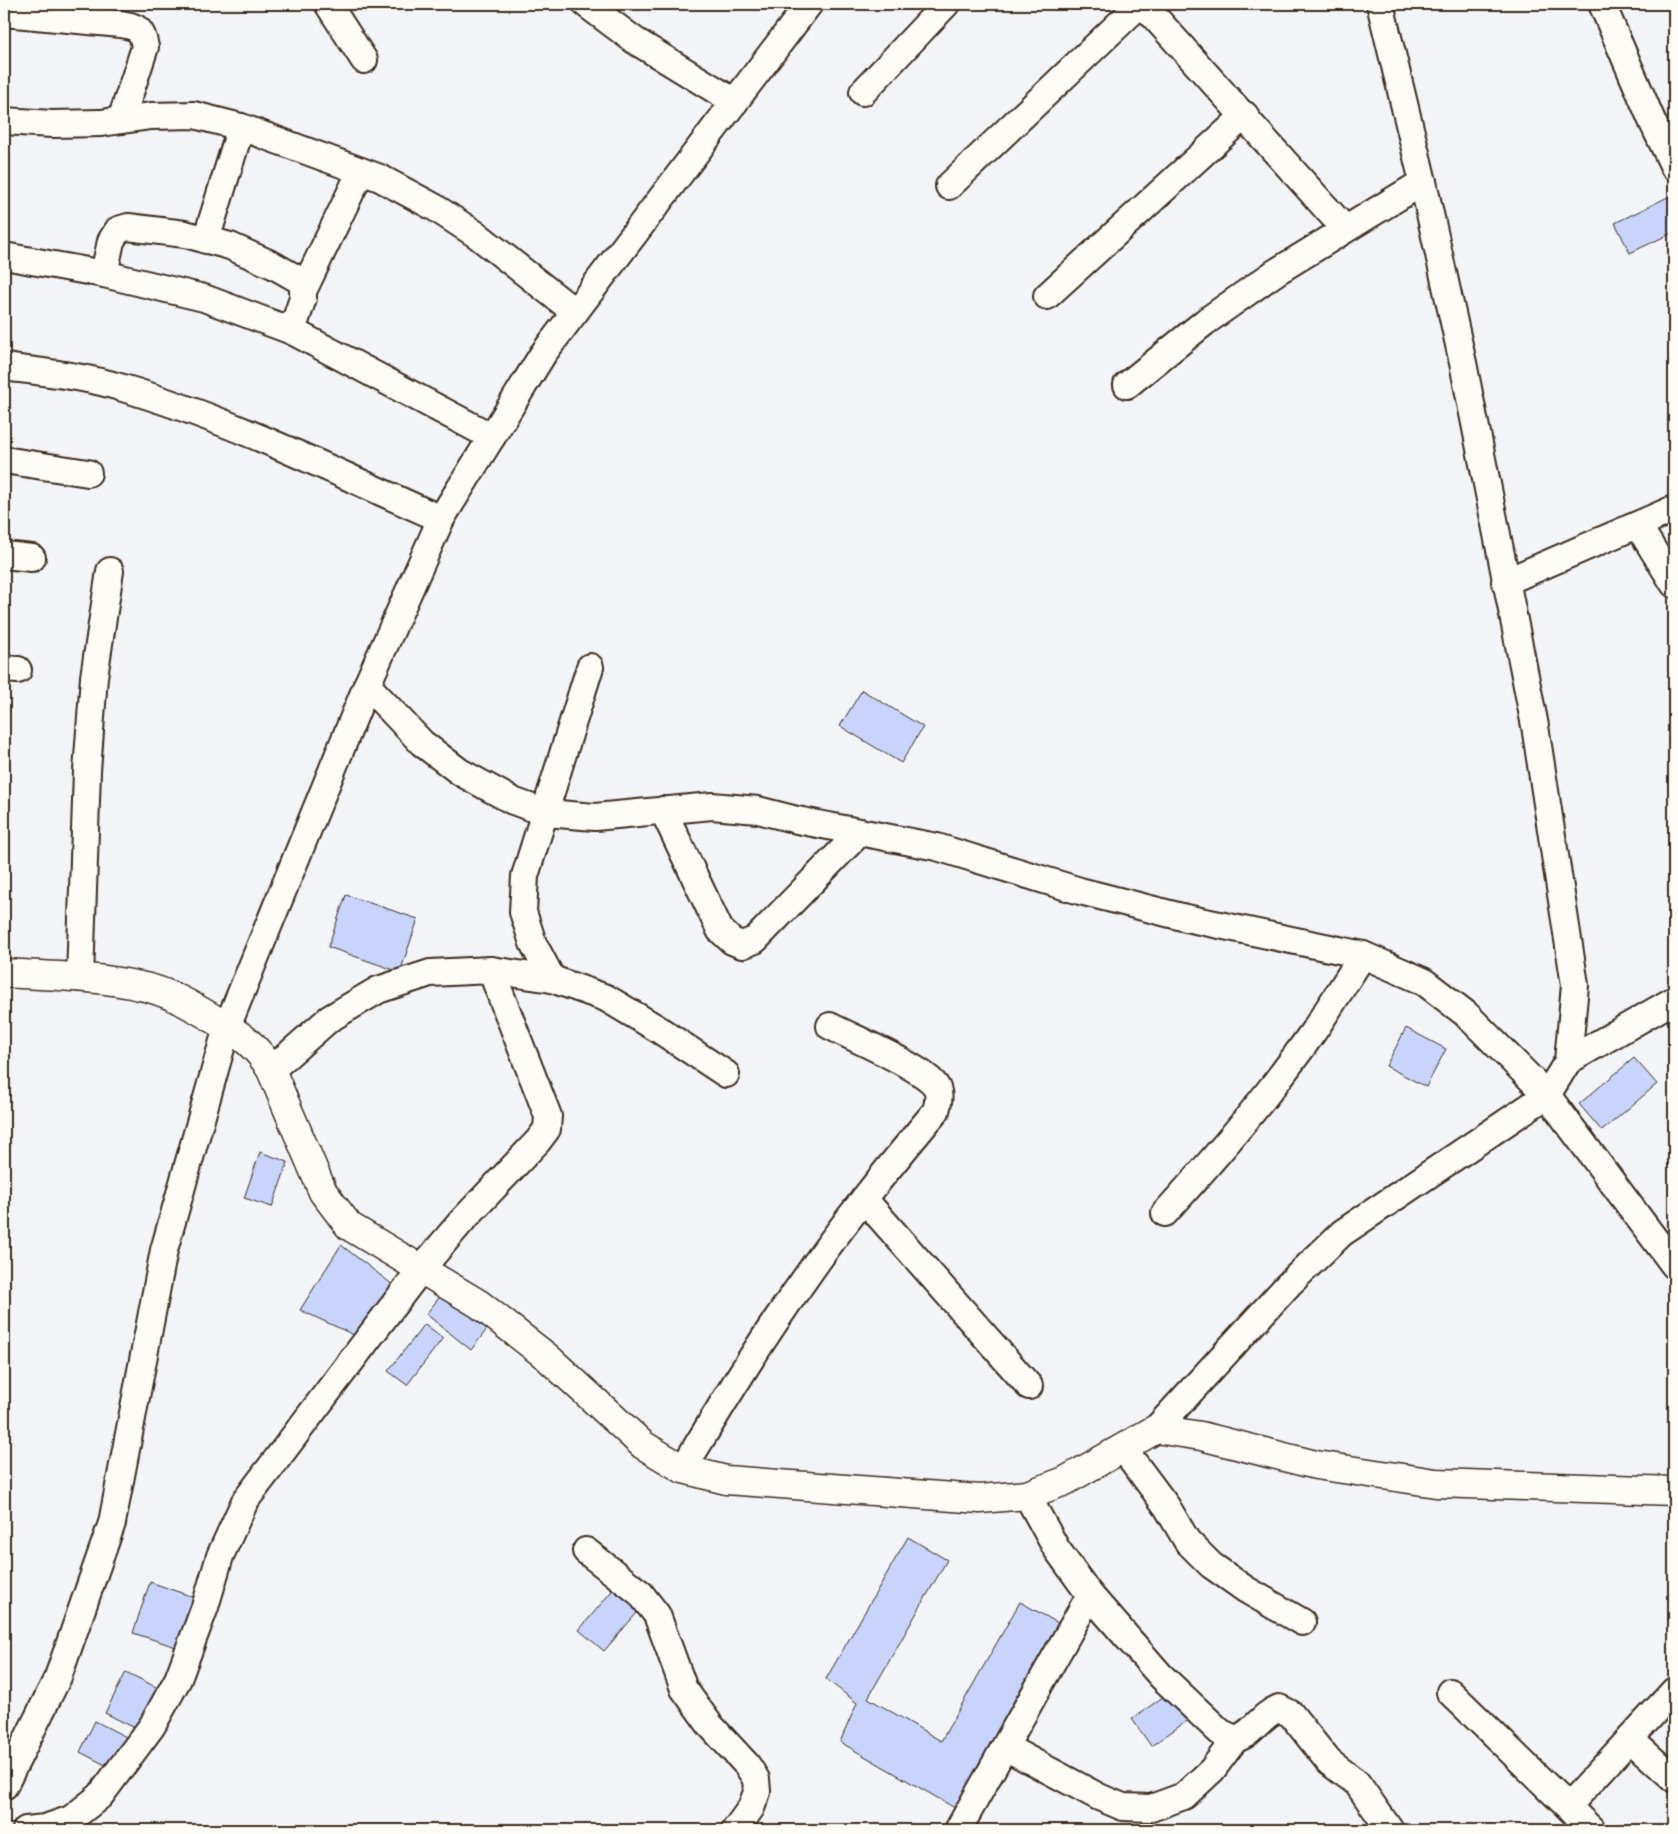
<svg xmlns="http://www.w3.org/2000/svg" width="1678" height="1834" font-family="'Comic Neue',sans-serif">
<style>
.building{fill:#c8d4fc;stroke:#3b2a1e}
.lines{fill:none;stroke-linecap:round;stroke-linejoin:round}
.street-casing{stroke:#3b2a1e;stroke-width:30}
.secondary-casing{stroke:#3b2a1e;stroke-width:31}
.street{stroke:#fdfcf7;stroke-width:26}
.secondary{stroke:#fdfcf7;stroke-width:28}
</style>
<rect width="100%" height="100%" fill="#f2f4f8"/>
<filter id="ink" filterUnits="userSpaceOnUse"><feTurbulence type="fractalNoise" baseFrequency=".02" numOctaves="2"/><feDisplacementMap in="SourceGraphic" scale="10" xChannelSelector="R" yChannelSelector="G"/><feConvolveMatrix kernelMatrix="1 2 1 2 8 2 1 2 1" color-interpolation-filters="sRGB"/></filter>
<g filter="url(#ink)">
<!-- building -->
<g class="building">
<polygon points="1674,194 1674,232 1630,253 1615,223"/>
<polygon points="862,690 923,727 901,763 840,726"/>
<polygon points="346,895 418,919 400,972 328,947"/>
<polygon points="1406,1028 1446,1049 1426,1087 1386,1066"/>
<polygon points="1634,1058 1657,1084 1602,1131 1579,1104"/>
<polygon points="260,1152 288,1162 272,1207 244,1198"/>
<polygon points="341,1245 393,1285 354,1335 300,1310"/>
<polygon points="447,1288 491,1324 471,1350 426,1314"/>
<polygon points="425,1324 443,1338 407,1385 388,1371"/>
<polygon points="908,1537 947,1560 868,1698 941,1741 1020,1602 1060,1624 955,1808 840,1742 857,1703 826,1679"/>
<polygon points="150,1582 199,1599 182,1649 133,1633"/>
<polygon points="617,1585 642,1607 604,1651 579,1630"/>
<polygon points="126,1672 164,1691 143,1732 105,1713"/>
<polygon points="1167,1694 1187,1721 1151,1746 1132,1719"/>
<polygon points="95,1721 130,1739 115,1770 80,1752"/>
</g>
<g class="lines">
<!-- street casing -->
<g class="street-casing">
<g id="street">
<polyline points="328,4 364,60"/>
<polyline points="586,4 634,40 735,102"/>
<polyline points="1143,4 1344,228"/>
<polyline points="1602,4 1653,123 1674,167"/>
<path d="M4,13L121,24C138,27 142,29 145,47L121,120"/>
<polyline points="863,92 946,4"/>
<polyline points="4,121 52,124 101,123 151,116 194,115 241,127 380,178 434,207 477,235 575,312"/>
<polyline points="949,186 1140,4"/>
<polyline points="206,240 241,127"/>
<polyline points="4,256 104,274 204,298 292,331 492,437"/>
<polyline points="104,274 111,241 118,230 128,227 185,234 230,246 273,265 303,282 303,298 292,331"/>
<polyline points="304,289 361,171"/>
<polyline points="1047,296 1245,115"/>
<path d="M4,367C43,372 85,376 123,388C232,420 337,473 441,519"/>
<polyline points="1127,385 1205,322 1276,272 1423,182"/>
<polyline points="4,460 88,473"/>
<polyline points="1639,527 1674,584"/>
<polyline points="4,555 32,558"/>
<polyline points="1505,582 1674,509"/>
<polyline points="4,669 18,670"/>
<polyline points="367,685 422,743 460,772 513,801 546,813 595,817 712,806 758,810 797,820 937,847 1080,891 1186,918 1363,955 1423,981 1466,1014 1547,1095 1674,1265"/>
<polyline points="663,810 720,930 732,941 742,945 755,940 860,832"/>
<polyline points="80,978 87,771 94,677 110,571"/>
<polyline points="552,979 533,943 523,912 525,876 590,667"/>
<polyline points="1568,1061 1674,1000"/>
<polyline points="271,1070 329,1019 378,990 430,973 491,970 552,979 606,998 658,1029 726,1074"/>
<polyline points="864,1199 1029,1386"/>
<path d="M1165,1213C1217,1156 1268,1096 1313,1032C1330,1007 1346,981 1363,955"/>
<polyline points="1156,1429 1289,1284 1342,1233 1547,1095 1568,1061 1575,985 1535,726 1463,363 1423,182 1380,4"/>
<polyline points="1123,1448 1167,1507 1187,1541 1211,1565 1245,1589 1302,1622"/>
<path d="M683,1469C721,1406 759,1343 802,1283C843,1223 889,1167 936,1111C938,1103 941,1093 935,1085C922,1067 853,1038 830,1026"/>
<polyline points="586,1551 640,1593 657,1615 684,1689 710,1725 747,1765 756,1779 757,1792 751,1808 735,1830"/>
<path d="M1090,1595L1161,1676L1220,1732L1235,1739C1254,1734 1259,1716 1279,1708L1291,1714L1329,1762L1357,1783L1390,1830"/>
<polyline points="1450,1692 1592,1830"/>
<polyline points="1630,1739 1674,1779"/>
<polyline points="1005,1747 1099,1797 1123,1807 1151,1808 1184,1796 1212,1770 1235,1739"/>
<polyline points="4,1786 58,1677 112,1523 164,1250 227,1027 367,685 441,519 543,354 809,4"/>
<polyline points="1568,1806 1674,1691"/>
<polyline points="26,1830 45,1828 71,1819 100,1796 152,1726 178,1679 205,1607 220,1556 245,1501 421,1269 461,1222 538,1141 547,1129 548,1116 491,970"/>
<polyline points="958,1830 1090,1595 1056,1548 1027,1495"/>
</g>
</g>
<!-- secondary casing -->
<g class="secondary-casing">
<path id="secondary" d="M4,973C49,976 96,976 140,986C168,991 194,1007 219,1022C242,1036 257,1046 271,1070L323,1192L349,1226L479,1304L547,1357L643,1445L683,1469L726,1480L980,1499L1027,1495L1065,1481L1156,1429L1201,1436L1316,1465L1436,1483L1674,1491"/>
</g>
<!-- street -->
<use href="#street" class="street"/>
<!-- secondary -->
<use href="#secondary" class="secondary"/>
</g>
</g>
<!-- margin -->
<rect width="1678" height="1834" fill="none" stroke="#fdfcf7" stroke-width="20"/>
<rect x="10" y="10" width="1658" height="1814" fill="none" stroke="#3b2a1e" stroke-width="2" filter="url(#ink)"/>
</svg>
